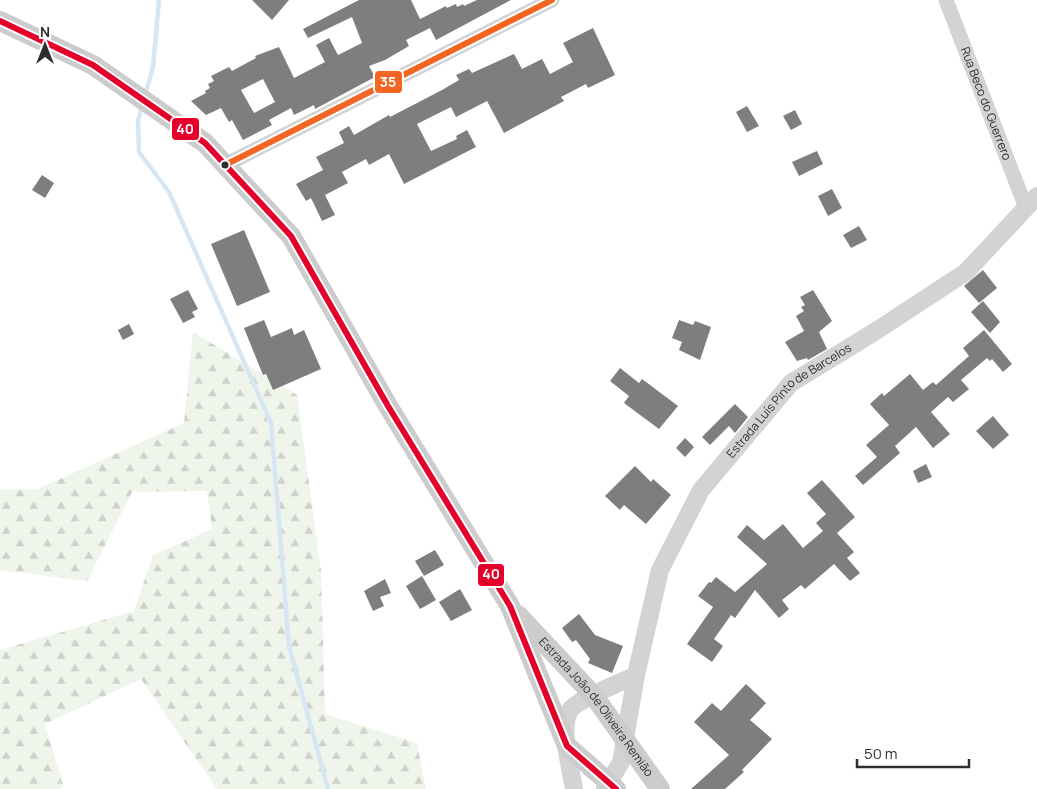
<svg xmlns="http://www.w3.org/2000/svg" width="1037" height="789" font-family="Manrope,sans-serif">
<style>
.forest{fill:url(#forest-firs)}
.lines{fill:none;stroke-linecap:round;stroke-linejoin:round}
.stream{stroke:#d6e6f3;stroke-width:4.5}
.building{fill:#7e7e7e;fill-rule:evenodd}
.minor{stroke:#d3d3d3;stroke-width:15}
.tertiary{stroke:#d3d3d3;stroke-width:18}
.secondary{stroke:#ccc;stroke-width:20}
.bus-1-casing{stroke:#fff;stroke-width:10}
.bus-2-casing{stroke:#fff;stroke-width:10}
.bus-1{stroke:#e4002b;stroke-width:6}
.bus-2{stroke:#f26522;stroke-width:6}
.bus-dot{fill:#2e2e2e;stroke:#fff;stroke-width:2}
.labels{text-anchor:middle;stroke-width:5;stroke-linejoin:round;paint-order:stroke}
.street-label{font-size:12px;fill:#2e2e2e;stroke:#fff}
.line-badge{stroke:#fff;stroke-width:2}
.badge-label{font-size:14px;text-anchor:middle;font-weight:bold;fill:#fff}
</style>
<defs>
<pattern id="forest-firs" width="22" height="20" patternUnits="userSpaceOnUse" patternTransform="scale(1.25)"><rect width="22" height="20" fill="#f0f5eb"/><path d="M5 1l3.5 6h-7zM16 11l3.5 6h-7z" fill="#ced2ca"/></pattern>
</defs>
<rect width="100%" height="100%" fill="#fff"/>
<!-- forest -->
<polygon class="forest" points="193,332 297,395 321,571 325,714 417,743 426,789 217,789 141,679 45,724 63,785 60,789 0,789 0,650 134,611 153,555 212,529 207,491 132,492 87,581 0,570 0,490 38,489 184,423"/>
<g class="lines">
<!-- stream -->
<g class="stream">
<polyline points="145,96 153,67 159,0"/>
<polyline points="142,105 138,121 139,152 169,192 271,423 289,646 328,789"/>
</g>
</g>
<!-- building -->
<g class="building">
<polygon points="252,0 289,0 272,20"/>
<path d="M359,0H411L420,19L446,6L447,8L456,4L457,7L463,4L464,6L477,0H511L436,40L430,28L406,40L409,46L385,60L369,66L375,77L315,109L314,105L294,115L291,108L269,120L272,125L243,140L232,120L229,122L221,108L206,115L191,101L206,93L205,91L210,88L208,84L214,81L211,76L229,67L232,71L256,58L255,56L279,47L294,78L325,62L316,45L329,38L338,55L362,43L352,17L308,38L303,29ZM263,79L275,102L254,113L241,90Z"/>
<polygon points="593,28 615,75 588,88 586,84 561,97 564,101 504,133 487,101 456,117 451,107 417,124 431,151 457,139 456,136 467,130 476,147 404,184 389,154 369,165 366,159 342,172 348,183 325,195 335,215 322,221 311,198 306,201 296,184 323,170 316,157 344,143 339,132 349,126 354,135 389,115 390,117 442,90 459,80 456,75 469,69 472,73 514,54 522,69 542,59 550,74 573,62 563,43"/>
<polygon points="747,106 759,126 747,132 736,112"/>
<polygon points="795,110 802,124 791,130 783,116"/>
<polygon points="817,151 823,164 799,176 792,162"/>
<polygon points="42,175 54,183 45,198 32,190"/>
<polygon points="832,189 842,208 828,216 818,196"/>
<polygon points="859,226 867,240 851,248 843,235"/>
<polygon points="244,230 270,292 237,306 211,244"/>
<polygon points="983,270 997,288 979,303 964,286"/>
<polygon points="188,290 198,309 192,312 195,317 183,323 170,299"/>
<polygon points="813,290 832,321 819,332 827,349 808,360 807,358 797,361 785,342 804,331 796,316 804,311 801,307 805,305 800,297"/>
<polygon points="983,301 1000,322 990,333 971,312"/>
<polygon points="264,320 271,337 292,328 294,335 304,330 321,369 273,390 266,374 263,375 244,328"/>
<polygon points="679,320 693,325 695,321 711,327 700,360 679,350 682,342 672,338"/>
<polygon points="129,324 134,334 123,340 118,330"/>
<polygon points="984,330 1012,364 1003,372 992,359 990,361 987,358 961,380 969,389 953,402 948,397 931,412 950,434 933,448 916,427 895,446 900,453 863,485 855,476 877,457 866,445 889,425 870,404 882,393 884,396 910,374 923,390 933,382 936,385 969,356 963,348"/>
<polygon points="620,368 639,383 642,379 678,406 659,429 624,403 629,396 610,381"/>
<polygon points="735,404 748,417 735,433 729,426 710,445 702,437"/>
<polygon points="993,416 1009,435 993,449 976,431"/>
<polygon points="685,438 694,447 685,457 676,448"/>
<polygon points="926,464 932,477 918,483 913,471"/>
<polygon points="635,466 651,482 653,479 671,495 646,524 624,505 620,510 605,496"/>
<polygon points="822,480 855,517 837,533 854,552 847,558 860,573 850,581 834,564 805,589 801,585 782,600 789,609 779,618 755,590 735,618 731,615 714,639 723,646 712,662 687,644 713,607 698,596 709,582 711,583 716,577 735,592 767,564 737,537 747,525 764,540 783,524 803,548 823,531 816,523 826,514 807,493"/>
<polygon points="435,550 444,565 424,576 415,561"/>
<polygon points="422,576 436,600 420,609 406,586"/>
<polygon points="385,579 391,593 380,597 384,606 373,611 364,591"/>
<polygon points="460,589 472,610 451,621 439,602"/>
<polygon points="579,614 595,635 623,646 612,673 588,663 590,659 576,640 572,642 562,628"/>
<polygon points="746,684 766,703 750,720 772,739 742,770 744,772 725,789 691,789 729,755 694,722 712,703 721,711"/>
</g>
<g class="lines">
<!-- minor -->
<g class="minor">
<path id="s1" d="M946,0L1026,208"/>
<polyline points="225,165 552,0"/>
</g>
<!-- tertiary -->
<g class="tertiary">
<path d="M574,789C571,769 558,726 571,709C579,699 622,682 636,675"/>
<path id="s2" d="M605,789L621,762L636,675L660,570L701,490L791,383L876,331L966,272L1037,196"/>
</g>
<!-- secondary -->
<g class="secondary">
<polyline points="0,21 93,65 205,143 291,236 388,406 510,606 567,746 616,789"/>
<path id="s3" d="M518,615L594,696L660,789"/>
</g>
<!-- bus-1 casing -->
<g class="bus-1-casing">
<polyline id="bus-1" points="0,21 93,65 205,143 291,236 388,406 510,606 567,746 616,789"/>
</g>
<!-- bus-2 casing -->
<g class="bus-2-casing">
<polyline id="bus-2" points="225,165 552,0"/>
</g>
<!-- bus-1 -->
<use href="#bus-1" class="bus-1"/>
<!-- bus-2 -->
<use href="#bus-2" class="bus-2"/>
</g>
<!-- markers -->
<circle class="bus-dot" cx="225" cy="165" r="4.5"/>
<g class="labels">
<!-- street labels -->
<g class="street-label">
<text dy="4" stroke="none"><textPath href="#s1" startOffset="111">Rua Beco do Guerrero</textPath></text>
<text dy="4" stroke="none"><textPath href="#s2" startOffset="444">Estrada Luís Pinto de Barcelos</textPath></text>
<text dy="4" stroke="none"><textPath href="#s3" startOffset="121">Estrada João de Oliveira Remião</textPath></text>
</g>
</g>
<g class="line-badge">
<rect x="374" y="70" width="29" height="24" rx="5" fill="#f26522"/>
<rect x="171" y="117" width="29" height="24" rx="5" fill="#e4002b"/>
<rect x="477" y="563" width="28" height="24" rx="5" fill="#e4002b"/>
</g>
<g class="badge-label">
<text x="388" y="87">35</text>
<text x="185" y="134">40</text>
<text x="491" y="579">40</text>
</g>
<!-- north arrow -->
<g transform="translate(45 45)" stroke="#ffffff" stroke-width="4" paint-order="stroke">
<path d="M0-4L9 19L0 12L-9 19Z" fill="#2e2e2e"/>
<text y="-8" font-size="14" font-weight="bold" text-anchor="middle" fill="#2e2e2e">N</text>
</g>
<!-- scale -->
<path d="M857 759v8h112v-8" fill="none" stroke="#2e2e2e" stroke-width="2.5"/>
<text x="864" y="759" font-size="15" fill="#2e2e2e" stroke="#ffffff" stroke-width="4" paint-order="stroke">50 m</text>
</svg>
